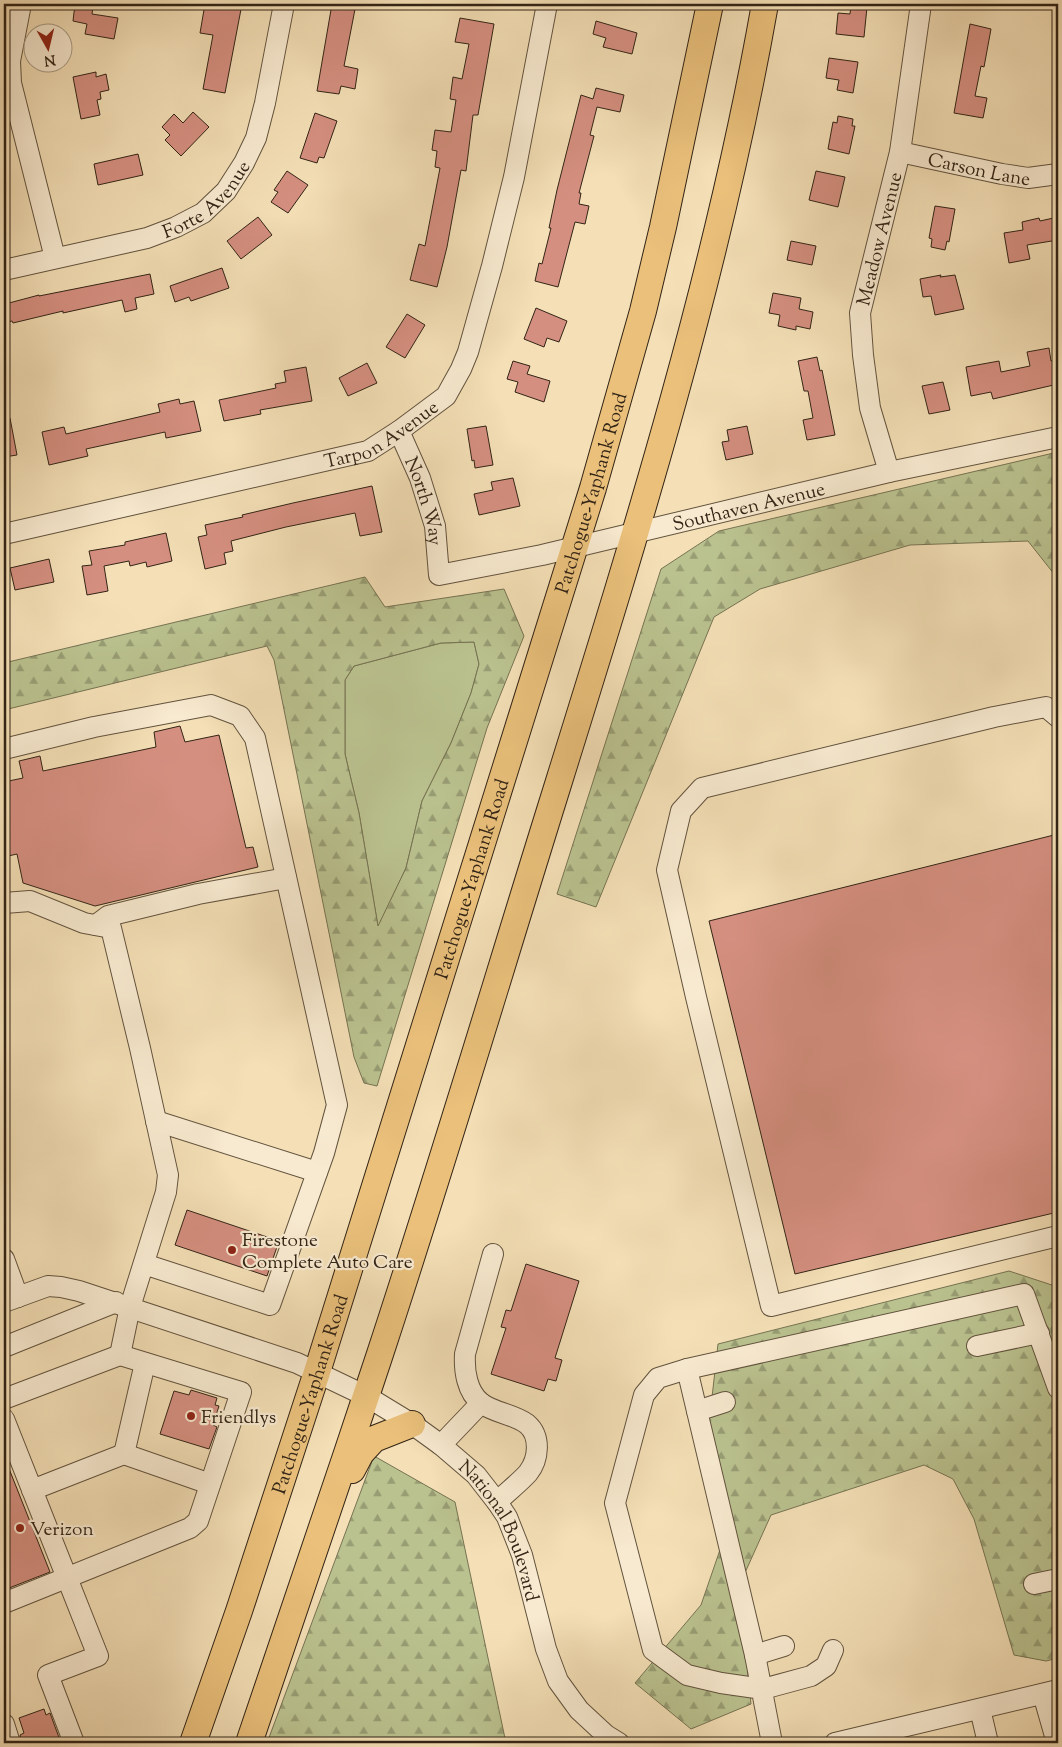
<svg xmlns="http://www.w3.org/2000/svg" width="1062" height="1747" font-family="'Sorts Mill Goudy',serif">
<style>
.grass{fill:#bac28f;stroke:#767352}
.forest{fill:url(#forest-firs);stroke:#767352;fill-rule:evenodd}
.building{fill:#d58f80;stroke:#322416}
.lines{fill:none;stroke-linecap:round;stroke-linejoin:round}
.minor-casing{stroke:#62533e;stroke-width:22}
.major-casing{stroke:#322416;stroke-width:28}
.minor{stroke:#f8ead0;stroke-width:20}
.major{stroke:#eac07b;stroke-width:26}
.poi-dot{fill:#8f2418;stroke:#f8ead0;stroke-width:2}
.labels{text-anchor:middle;stroke-width:4.5;stroke-linejoin:round;paint-order:stroke}
.street-label{font-size:19px;fill:#322416;stroke:#f8ead0}
.poi-label{font-size:19px;fill:#322416;stroke:#f8ead0;text-anchor:start}
</style>
<defs>
<pattern id="forest-firs" width="22" height="20" patternUnits="userSpaceOnUse" patternTransform="scale(1.25)"><rect width="22" height="20" fill="#bac28f"/><path d="M5 1l3.5 6h-7zM16 11l3.5 6h-7z" fill="#989d74"/></pattern>
</defs>
<rect width="100%" height="100%" fill="#f4dfb6"/>
<filter id="stains"><feTurbulence type="fractalNoise" baseFrequency=".004" numOctaves="4"/><feColorMatrix values="0 0 0 0 .2 0 0 0 0 .09 0 0 0 0 .02 0 0 0 .5 -.17"/></filter>
<radialGradient id="worn" r=".72"><stop offset=".6" stop-color="#630" stop-opacity="0"/><stop offset="1" stop-color="#630" stop-opacity=".3"/></radialGradient>
<!-- grass -->
<polygon class="grass" points="474,642 479,664 471,693 451,743 422,801 406,868 378,927 359,813 345,754 345,680 354,666 441,643"/>
<!-- forest -->
<g class="forest">
<polygon points="1058,452 1058,579 1028,541 910,545 760,589 714,617 596,907 557,894 661,569 719,531"/>
<path d="M365,577L385,607L504,589L524,636L487,728L377,1086L364,1083L354,1057L274,660L267,646L4,710V663ZM474,642L479,664L471,693L451,743L422,801L406,868L378,926L359,813L345,754V680L354,666L441,643Z"/>
<polygon points="1009,1271 1058,1287 1058,1658 1046,1661 1014,1655 974,1519 953,1479 924,1465 771,1515 739,1586 751,1704 691,1729 635,1683 701,1605 732,1515 709,1424 718,1344"/>
<polygon points="374,1456 455,1502 506,1743 267,1743"/>
</g>
<!-- building -->
<g class="building">
<polygon points="75,4 93,7 92,14 118,18 114,39 85,34 87,24 73,21"/>
<polygon points="205,4 242,4 225,93 203,89 213,35 200,33"/>
<polygon points="332,4 356,4 344,66 358,69 355,89 341,86 339,94 317,91"/>
<polygon points="851,5 867,7 864,37 836,34 838,13 850,14"/>
<polygon points="460,18 494,24 478,115 473,115 466,171 461,170 447,247 437,287 410,280 419,244 425,246 440,168 435,167 437,151 432,150 435,130 451,132 456,100 450,99 453,77 462,79 469,44 455,42"/>
<polygon points="596,21 637,33 632,54 603,47 606,38 593,34"/>
<polygon points="970,24 991,29 984,67 981,66 975,96 987,98 983,118 954,113"/>
<polygon points="829,58 858,62 853,93 837,90 839,80 826,78"/>
<polygon points="96,72 96,77 106,74 109,90 100,92 101,99 97,100 100,115 81,119 73,77"/>
<polygon points="596,88 624,95 620,112 597,107 590,135 594,136 579,193 581,193 579,204 589,206 585,224 575,222 558,287 535,281 539,263 542,264 551,228 549,228 557,190 581,95 593,99"/>
<polygon points="193,112 209,127 181,156 165,140 170,135 162,127 174,114 183,123"/>
<polygon points="315,113 337,121 324,158 319,157 317,163 300,158"/>
<polygon points="838,116 853,119 852,126 855,126 849,154 828,149 833,122 837,123"/>
<polygon points="138,154 143,175 98,185 94,164"/>
<polygon points="287,171 308,185 288,213 271,202 278,192 274,190"/>
<polygon points="816,171 845,177 838,207 809,200"/>
<polygon points="935,206 955,209 949,242 947,241 945,250 931,247 932,239 929,238"/>
<polygon points="258,217 272,235 241,259 227,241"/>
<polygon points="1058,217 1058,240 1027,245 1030,259 1009,263 1004,233 1023,230 1022,222 1039,218 1040,221"/>
<polygon points="791,241 816,246 812,265 787,260"/>
<polygon points="222,268 229,288 191,301 189,297 175,302 170,286"/>
<polygon points="150,274 154,294 135,298 137,309 125,312 122,300 63,313 63,311 13,323 12,321 4,323 4,307 9,305 9,303 39,295 39,296"/>
<polygon points="941,275 940,277 955,275 964,309 935,315 931,296 923,297 920,279"/>
<polygon points="773,293 801,298 799,309 813,312 810,329 796,326 796,330 778,326 780,315 769,313"/>
<polygon points="536,308 567,321 559,342 547,338 544,347 524,339"/>
<polygon points="407,314 425,325 405,358 386,347"/>
<polygon points="1049,348 1051,361 1058,359 1058,384 993,399 991,392 971,396 966,367 999,361 1001,372 1030,366 1027,352"/>
<polygon points="817,357 820,371 822,370 835,435 807,440 803,420 813,418 808,391 804,391 798,361"/>
<polygon points="513,361 530,366 527,374 550,381 544,402 515,392 518,382 507,379"/>
<polygon points="367,363 377,383 348,396 339,378"/>
<polygon points="306,367 312,401 260,410 261,414 224,421 219,400 276,388 275,384 286,382 284,371"/>
<polygon points="943,382 950,410 929,414 922,386"/>
<polygon points="179,399 180,404 194,401 201,431 166,438 165,432 86,449 88,456 49,465 42,432 64,427 66,434 160,412 158,404"/>
<polygon points="10,418 17,455 4,457 4,419"/>
<polygon points="486,426 493,465 475,468 474,460 472,461 467,429"/>
<polygon points="747,426 753,454 726,460 722,442 729,441 727,430"/>
<polygon points="513,478 520,506 479,515 474,494 493,490 491,482"/>
<polygon points="372,486 382,532 360,536 355,513 286,527 231,541 233,551 224,553 226,564 205,569 198,537 207,535 205,525 243,517 242,515 293,503"/>
<polygon points="166,533 172,561 147,567 146,562 130,566 129,561 104,566 108,591 87,595 82,566 92,565 89,551 125,545 125,542"/>
<polygon points="49,559 54,582 15,590 10,568"/>
<polygon points="180,726 185,742 219,735 246,848 253,847 258,867 95,906 23,883 17,854 4,857 4,782 23,778 19,761 40,756 43,771 156,747 154,732"/>
<polygon points="1058,834 1058,1212 795,1274 709,921"/>
<polygon points="187,1210 279,1241 267,1276 175,1245"/>
<polygon points="526,1264 579,1281 555,1358 562,1360 556,1381 548,1379 544,1391 491,1374 506,1328 501,1327 506,1310 511,1311"/>
<polygon points="191,1390 217,1398 215,1405 219,1406 213,1425 217,1427 209,1449 160,1434 174,1391 189,1395"/>
<polygon points="4,1456 50,1572 4,1590"/>
<polygon points="44,1709 46,1715 50,1713 61,1743 22,1743 20,1735 24,1733 19,1718"/>
</g>
<g class="lines">
<!-- minor casing -->
<g class="minor-casing">
<g id="minor">
<polyline points="21,4 10,61 11,83 55,258"/>
<path id="s1" d="M900,152L1002,174L1028,178L1058,174"/>
<path id="s2" d="M4,270L147,238L176,227L203,213L226,191L244,163L256,138L265,103L284,4"/>
<path id="s3" d="M399,431L420,478L435,526L439,575L542,555L889,472L1058,437"/>
<path id="s4" d="M889,472L870,408L863,355L860,313L900,152L921,4"/>
<path id="s5" d="M4,534L368,451L399,431L446,396L461,369L468,352L492,266L514,177L547,4"/>
<polyline points="1058,717 1046,707 994,717 702,788 681,811 667,870 696,997 771,1306 1058,1236"/>
<polyline points="4,749 94,727 211,705 240,716 255,738 337,1105 324,1153 270,1305 144,1264"/>
<polyline points="4,903 30,901 84,923 111,928 140,1048 168,1175 166,1192 130,1307 120,1355 241,1392 198,1521 190,1528 4,1603"/>
<polyline points="96,925 108,916 198,894 286,878"/>
<polyline points="156,1121 317,1172"/>
<path d="M493,1254L465,1354C464,1371 467,1392 481,1403C494,1413 514,1414 527,1424C541,1436 539,1459 528,1473C519,1483 507,1492 497,1502"/>
<polyline points="4,1259 18,1297"/>
<path id="s6" d="M4,1302L48,1286L61,1287L79,1291L297,1363L366,1396L412,1424L441,1445L476,1475L497,1502L507,1517L522,1555L546,1649L558,1681L579,1710L606,1735L619,1743"/>
<polyline points="977,1346 1039,1333"/>
<polyline points="4,1347 116,1302"/>
<polyline points="145,1363 124,1454 210,1484"/>
<polyline points="687,1369 1024,1294 1058,1388"/>
<polyline points="4,1399 120,1355"/>
<polyline points="697,1411 725,1402"/>
<polyline points="4,1419 98,1656 48,1675 74,1743"/>
<polyline points="441,1445 481,1403"/>
<polyline points="32,1490 124,1454"/>
<polyline points="1034,1584 1058,1579"/>
<polyline points="755,1655 784,1646"/>
<polyline points="1043,1694 1057,1743"/>
<polyline points="980,1709 988,1743"/>
<polyline points="4,1724 10,1743"/>
<polyline points="772,1743 755,1655 687,1369 658,1378 644,1395 615,1503 653,1650 687,1675 721,1683 763,1689 811,1676 826,1666 833,1650"/>
<polyline points="835,1743 1058,1690"/>
</g>
</g>
<!-- major casing -->
<g class="major-casing">
<g id="major">
<polyline points="352,1470 361,1453 374,1439 412,1424"/>
<path id="s7" d="M193,1743L239,1611L317,1372L593,488L643,311L663,227L710,4"/>
<path d="M249,1743C293,1614 337,1484 380,1354C438,1178 491,1000 546,823C630,553 716,283 765,4"/>
</g>
</g>
<!-- minor -->
<use href="#minor" class="minor"/>
<!-- major -->
<use href="#major" class="major"/>
</g>
<!-- markers -->
<g class="poi-dot">
<circle cx="232" cy="1250" r="5"/>
<circle cx="191" cy="1416" r="5"/>
<circle cx="20" cy="1528" r="5"/>
</g>
<g class="labels">
<!-- street labels -->
<g class="street-label">
<text dy="7" stroke="none"><textPath href="#s1" startOffset="81">Carson Lane</textPath></text>
<text dy="7" stroke="none"><textPath href="#s2" startOffset="219">Forte Avenue</textPath></text>
<text dy="7" stroke="none"><textPath href="#s4" startOffset="239">Meadow Avenue</textPath></text>
<text dy="7" stroke="none"><textPath href="#s5" startOffset="392">Tarpon Avenue</textPath></text>
<text dy="7" stroke="none"><textPath href="#s7" startOffset="1312">Patchogue-Yaphank Road</textPath></text>
<text dy="7" stroke="none"><textPath href="#s3" startOffset="75">North Way</textPath></text>
<text dy="7" stroke="none"><textPath href="#s3" startOffset="468">Southaven Avenue</textPath></text>
<text dy="7" stroke="none"><textPath href="#s7" startOffset="908">Patchogue-Yaphank Road</textPath></text>
<text dy="7" stroke="none"><textPath href="#s7" startOffset="368">Patchogue-Yaphank Road</textPath></text>
<text dy="7" stroke="none"><textPath href="#s6" startOffset="581">National Boulevard</textPath></text>
</g>
<!-- poi labels -->
<g class="poi-label">
<text x="242" y="1246">Firestone<tspan x="242" dy="22">Complete Auto Care</tspan></text>
<text x="201" y="1423">Friendlys</text>
<text x="30" y="1535">Verizon</text>
</g>
</g>
<!-- margin -->
<rect width="1062" height="1747" fill="none" stroke="#f4dfb6" stroke-width="20"/>
<rect x="5" y="5" width="1052" height="1737" fill="none" stroke="#322416" stroke-width="2.5"/>
<rect x="10" y="10" width="1042" height="1727" fill="none" stroke="#322416"/>
<!-- north arrow -->
<g transform="translate(48 48) rotate(172)"><circle r="24" fill="#f8ead0" stroke="#a99b86"/>
<path d="M0-4L9 19L0 12L-9 19Z" fill="#8f2418"/>
<text y="-8" font-size="14" font-weight="bold" text-anchor="middle" fill="#322416">N</text>
</g>
<rect width="100%" height="100%" filter="url(#stains)"/>
<rect width="100%" height="100%" fill="url(#worn)"/>
</svg>
